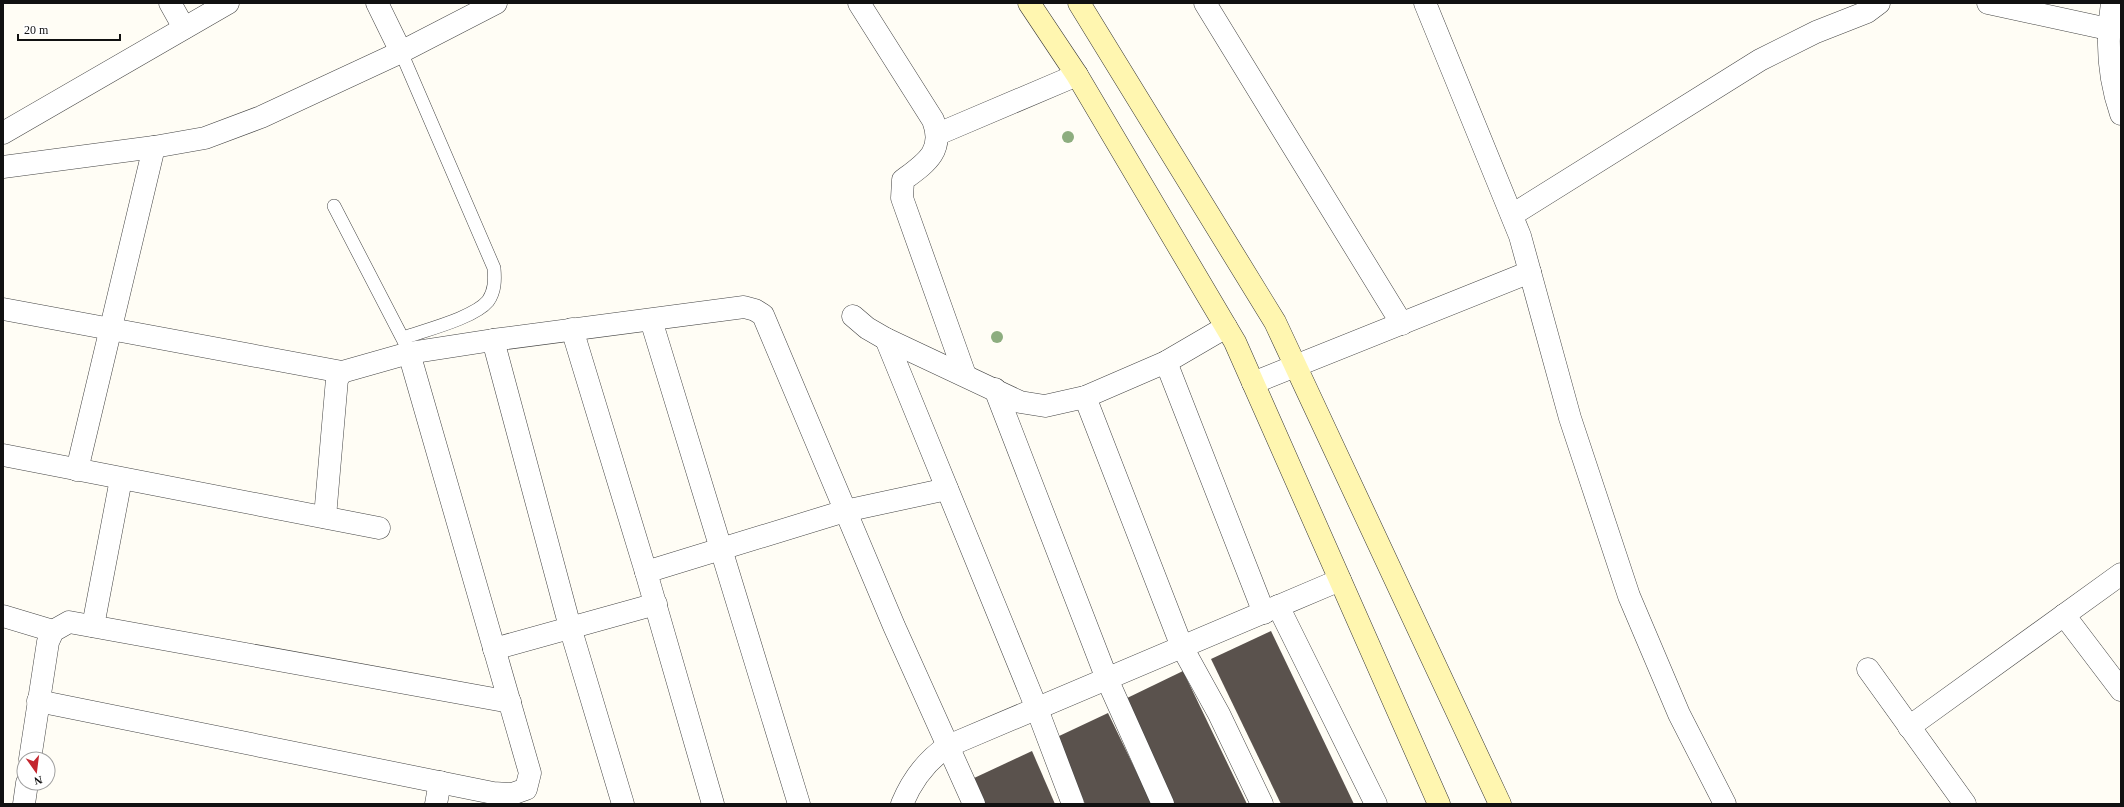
<svg xmlns="http://www.w3.org/2000/svg" width="2124" height="807" font-family="'Times New Roman',serif">
<style>
.building{fill:#5a524d}
.lines{fill:none;stroke-linecap:round;stroke-linejoin:round}
.service-casing{stroke:#444;stroke-width:14}
.minor-casing{stroke:#444;stroke-width:23}
.secondary-casing{stroke:#333;stroke-width:23}
.service{stroke:#fff;stroke-width:13}
.minor{stroke:#fff;stroke-width:22}
.secondary{stroke:#fff6b0;stroke-width:22}
.tree{fill:#8dad7f}
</style>
<rect width="100%" height="100%" fill="#fffdf5"/>
<!-- building -->
<g class="building">
<polygon points="1271,631 1354,804 1281,804 1211,659"/>
<polygon points="1183,671 1247,804 1173,804 1123,700"/>
<polygon points="1108,713 1152,804 1085,804 1057,737"/>
<polygon points="1032,751 1055,804 984,804 972,779"/>
</g>
<g class="lines">
<!-- service casing -->
<g class="service-casing">
<g id="service">
<path d="M401,52L494,268C495,280 495,291 488,301C474,318 425,330 403,338"/>
<polyline points="334,206 406,345"/>
</g>
</g>
<!-- minor casing -->
<g class="minor-casing">
<g id="minor">
<polyline points="170,3 184,28"/>
<polyline points="377,3 401,52"/>
<path d="M859,3L933,120C945,151 926,163 903,180L902,198L965,375"/>
<polyline points="1205,3 1402,324"/>
<polyline points="1425,3 1520,236 1570,418 1629,596 1679,714 1725,804"/>
<polyline points="1988,3 2108,29"/>
<path d="M2112,3C2106,40 2109,79 2121,114"/>
<polyline points="3,133 228,3"/>
<polyline points="938,134 1077,75"/>
<polyline points="3,167 154,147 205,138 261,117 401,52 496,3"/>
<polyline points="1512,215 1760,60 1816,32 1867,12 1879,3"/>
<polyline points="3,309 342,372"/>
<polyline points="853,316 867,328 886,339 1020,402 1045,406 1085,397 1166,362 1226,327"/>
<polyline points="651,320 799,804"/>
<polyline points="572,329 646,572 713,804"/>
<polyline points="886,339 1037,709 1073,804"/>
<polyline points="493,340 570,627 623,804"/>
<polyline points="1166,362 1264,613"/>
<polyline points="1253,383 1530,272"/>
<polyline points="995,389 1107,679 1163,804"/>
<polyline points="1085,397 1182,647 1219,714 1262,804"/>
<polyline points="3,455 379,528"/>
<polyline points="77,470 154,147"/>
<polyline points="325,517 337,379 342,372 409,353 493,340 744,307 755,310 763,315 894,626 974,804"/>
<polyline points="646,572 845,511 947,489"/>
<polyline points="1278,606 1376,804"/>
<polyline points="2064,615 2121,690"/>
<polyline points="3,616 53,631"/>
<polyline points="93,626 121,479"/>
<polyline points="494,649 656,604"/>
<polyline points="1868,669 1965,804"/>
<polyline points="38,701 493,793 512,794 526,789 530,773 409,353"/>
<polyline points="1909,727 2121,574"/>
<polyline points="30,759 48,642 53,631 69,622 510,702"/>
<polyline points="24,804 27,783"/>
<polyline points="436,804 440,782"/>
<path d="M902,804C912,780 927,760 948,746L1340,580"/>
</g>
</g>
<!-- secondary casing -->
<g class="secondary-casing">
<g id="secondary">
<polyline points="1029,3 1077,75 1235,342 1439,804"/>
<polyline points="1079,3 1275,322 1500,804"/>
</g>
</g>
<!-- service -->
<use href="#service" class="service"/>
<!-- minor -->
<use href="#minor" class="minor"/>
<!-- secondary -->
<use href="#secondary" class="secondary"/>
</g>
<!-- trees -->
<g class="tree">
<circle cx="1068" cy="137" r="6"/>
<circle cx="997" cy="337" r="6"/>
</g>
<!-- border -->
<rect width="2124" height="807" fill="none" stroke="#111111" stroke-width="8"/>
<!-- north arrow -->
<g transform="translate(36 771) rotate(166)"><circle r="19" fill="#ffffff" stroke="#a0a0a0"/>
<path d="M0-3L7 15L0 10L-7 15Z" fill="#c4262e"/>
<text y="-6" font-size="11" font-weight="bold" text-anchor="middle" fill="#111111">N</text>
</g>
<!-- scale -->
<path d="M18 34v6h102v-6" fill="none" stroke="#111111" stroke-width="2"/>
<text x="24" y="34" font-size="12" fill="#111111" stroke="#ffffff" stroke-width="3" paint-order="stroke">20 m</text>
</svg>
